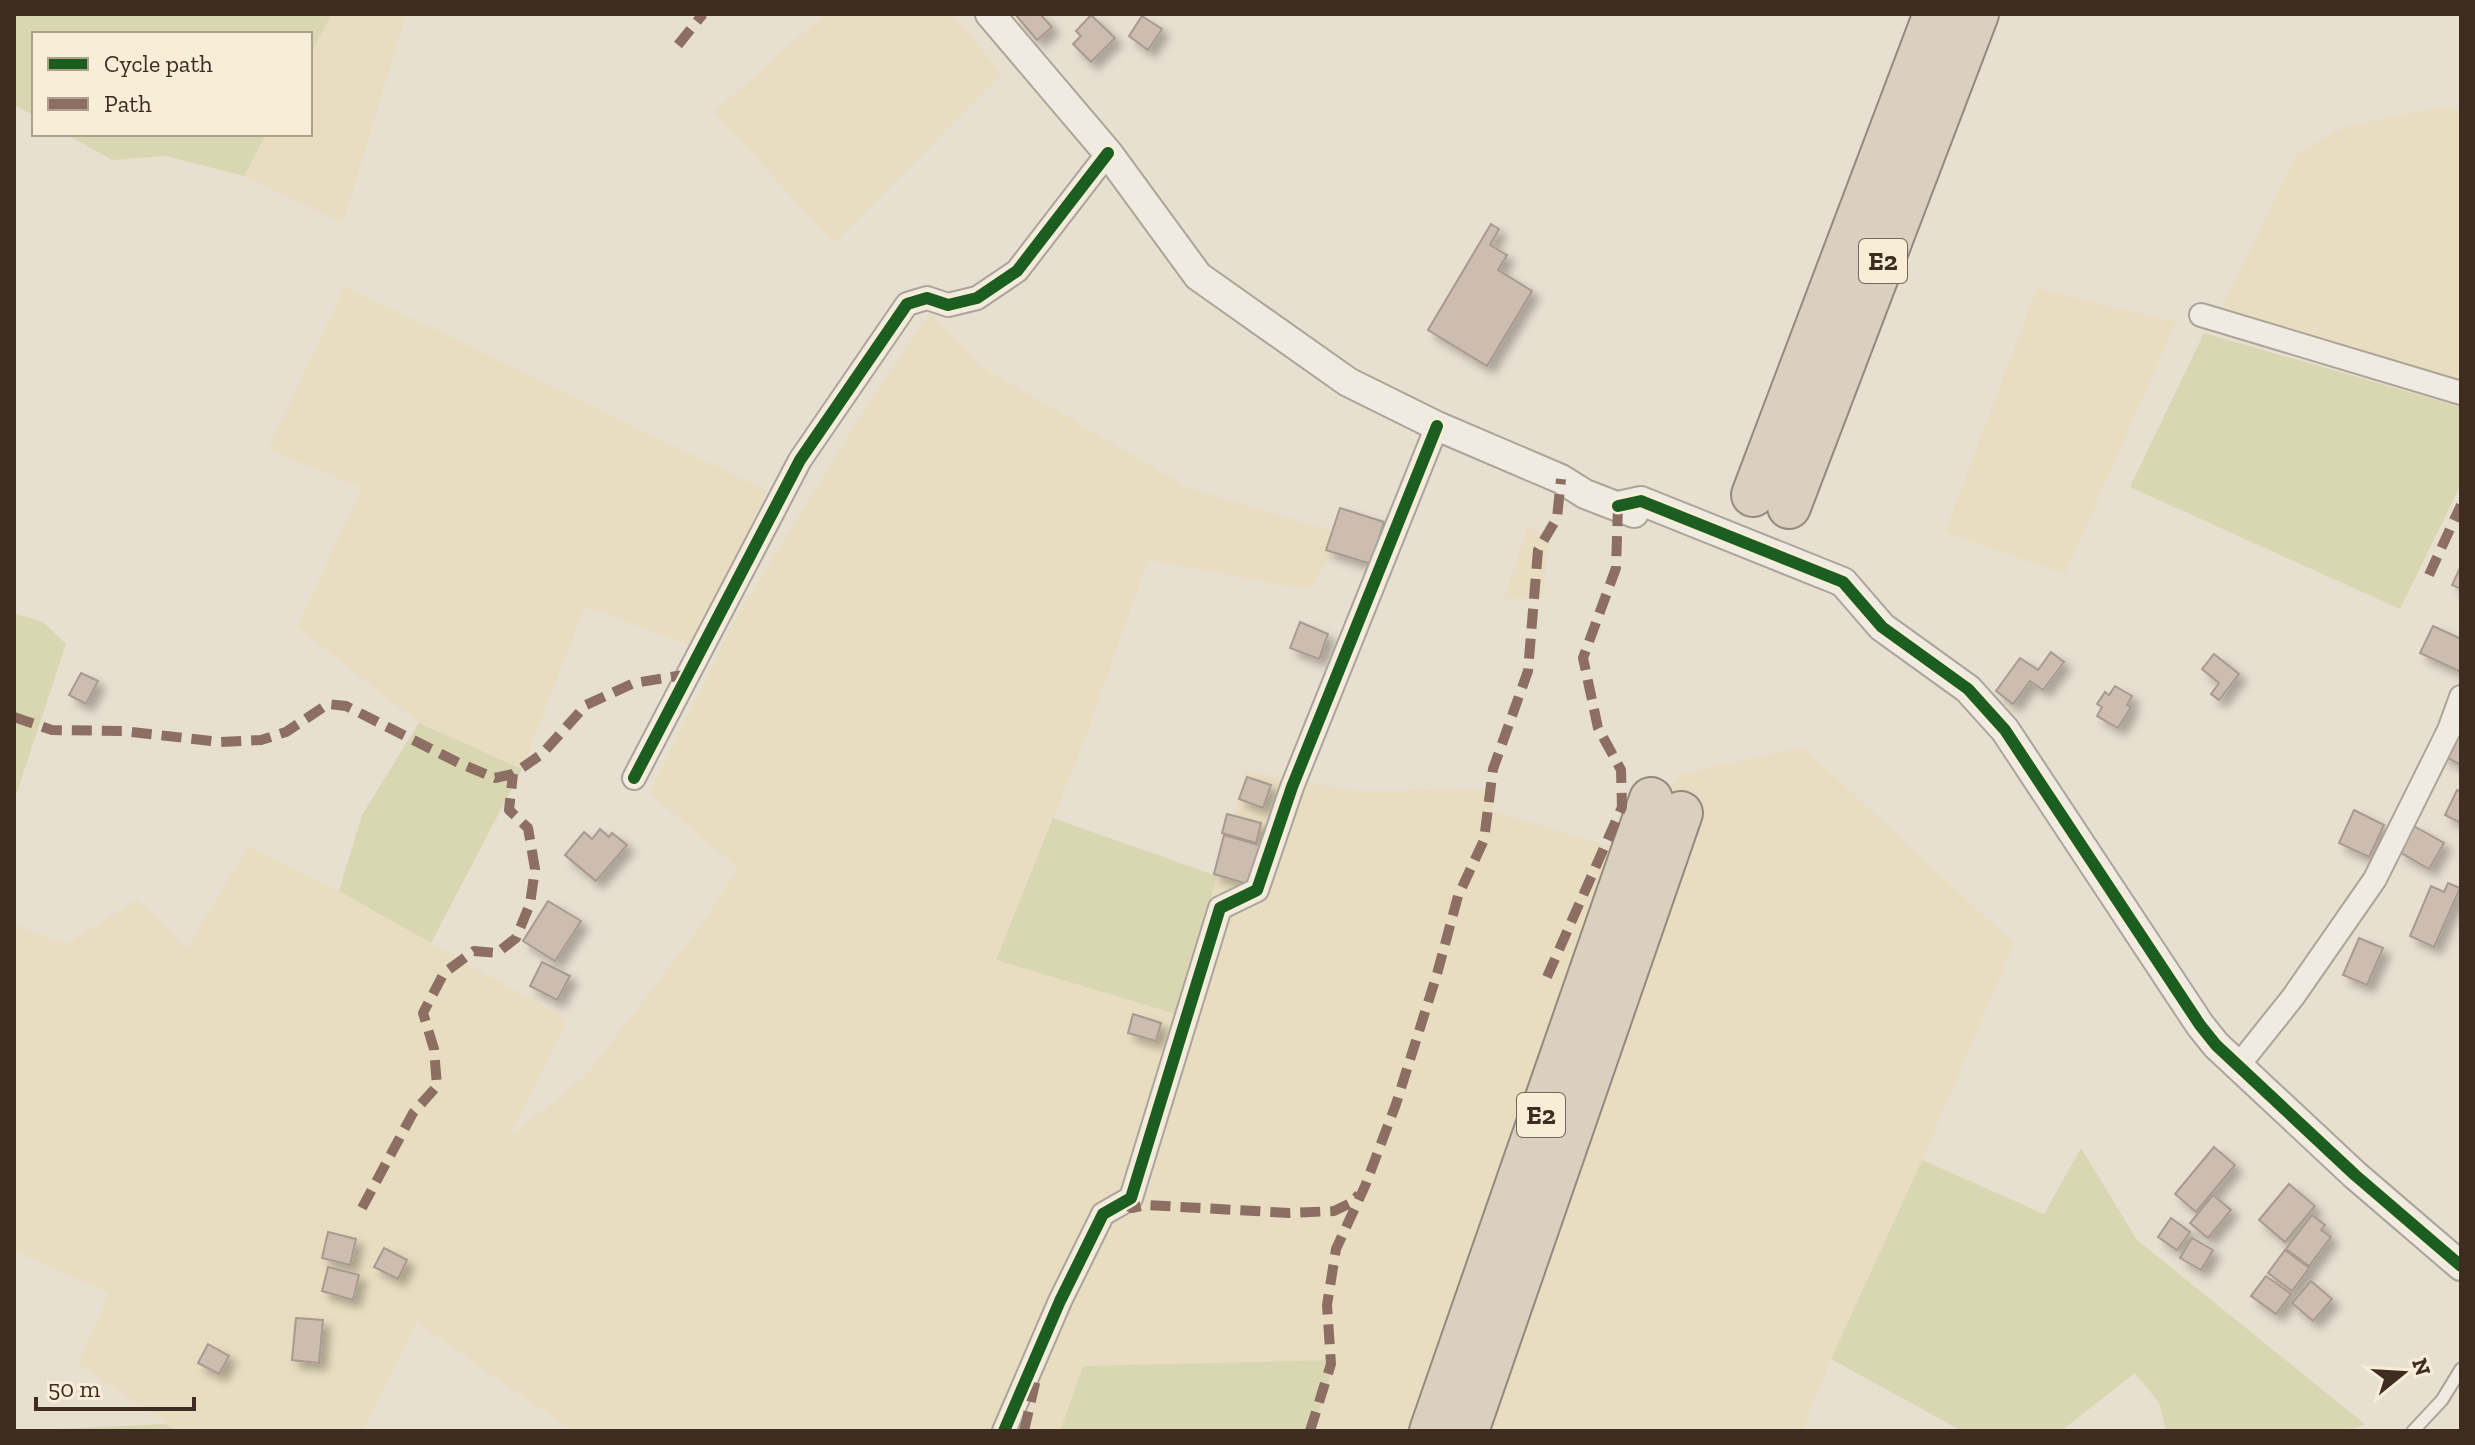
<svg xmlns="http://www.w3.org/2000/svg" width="2475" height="1445" font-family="'Zilla Slab',serif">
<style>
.farmland{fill:#e8ddc0}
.green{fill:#d9d7b1}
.building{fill:#ccbdb0;stroke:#a89a8e;stroke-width:2;filter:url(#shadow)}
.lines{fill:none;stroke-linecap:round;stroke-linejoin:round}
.service-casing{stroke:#ada498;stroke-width:15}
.minor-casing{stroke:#ada498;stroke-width:26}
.tertiary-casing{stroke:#ada498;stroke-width:32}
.motorway-casing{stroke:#928a7f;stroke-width:46}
.service{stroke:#efeae2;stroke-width:11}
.minor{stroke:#efeae2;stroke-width:22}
.tertiary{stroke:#efeae2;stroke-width:28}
.motorway{stroke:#dbcfc0;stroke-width:42}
.quiet{stroke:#8d6e63;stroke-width:10;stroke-dasharray:20 10;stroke-linecap:butt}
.cycleway-casing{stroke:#f8edd6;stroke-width:17}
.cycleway{stroke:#1b5e20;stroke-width:12}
.labels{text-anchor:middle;stroke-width:6;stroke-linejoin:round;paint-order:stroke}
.shield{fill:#f8edd6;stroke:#756656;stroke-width:2}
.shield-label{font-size:26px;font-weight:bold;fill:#3d2c1f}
</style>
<defs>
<filter id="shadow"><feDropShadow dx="7" dy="7" stdDeviation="4" flood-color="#0004"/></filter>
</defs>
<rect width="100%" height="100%" fill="#e7dfd0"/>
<!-- farmland -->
<g class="farmland">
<polygon points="332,14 406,14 343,223 244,176 266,134 310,134 310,54"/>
<polygon points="825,14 951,14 1002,74 834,243 714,112"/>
<polygon points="2439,107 2461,109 2461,383 2220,313 2297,153 2344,127"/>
<polygon points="345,286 767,491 693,647 585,606 522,769 419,723 297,627 362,488 268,449"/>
<polygon points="2037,288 2176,322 2065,574 1945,532"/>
<polygon points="930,312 982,367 1189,488 1342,534 1310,590 1148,560 1085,738 997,961 1179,1015 1246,771 1359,791 1498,789 1491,810 1618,849 1680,774 1803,747 2014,944 1922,1160 1831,1359 1802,1431 1313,1431 1334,1360 1083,1366 1060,1431 573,1431 417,1323 363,1431 178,1431 78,1364 109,1293 14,1251 14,924 66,944 137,900 187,948 248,846 339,891 567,1020 510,1136 587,1074 699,928 738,868 649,793 736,618 863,412"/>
<polygon points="1528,526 1549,540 1543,598 1504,599"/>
</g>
<!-- green -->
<g class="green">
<polygon points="14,14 332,14 310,54 310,34 34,34 34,116 14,105"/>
<polygon points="66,134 266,134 244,176 166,156 112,160"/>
<polygon points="2204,333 2461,407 2461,484 2400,609 2130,487"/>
<polygon points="14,613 43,622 66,644 14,801"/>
<polygon points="419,723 522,769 431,943 339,891 362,815"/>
<polygon points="1053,818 1217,876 1179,1015 996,960"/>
<polygon points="2081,1148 2137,1240 2366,1425 2340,1431 2166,1431 2159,1403 2135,1373 2061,1431 1962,1431 1831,1359 1922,1160 2044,1214"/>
<polygon points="1335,1360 1313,1431 1060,1431 1083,1366"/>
<polygon points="165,1424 178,1431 15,1431"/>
</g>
<!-- building -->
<g class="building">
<polygon points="1015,14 1040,14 1052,27 1037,40"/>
<polygon points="1091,15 1115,38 1091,62 1073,44 1081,36 1076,31"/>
<polygon points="1142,16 1162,29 1148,50 1129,36"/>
<polygon points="1491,224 1499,229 1490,245 1507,255 1498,270 1532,291 1487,366 1428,330"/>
<polygon points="1340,508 1384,522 1371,564 1326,550"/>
<polygon points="2461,566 2461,589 2452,585"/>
<polygon points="1300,622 1328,634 1319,659 1290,648"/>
<polygon points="2433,626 2461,639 2461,672 2420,653"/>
<polygon points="2051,652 2064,662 2043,690 2030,681 2013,704 1996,691 2020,658 2038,670"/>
<polygon points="2214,654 2239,674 2219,700 2211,694 2219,683 2202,669"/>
<polygon points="81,673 98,681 86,704 69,695"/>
<polygon points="2115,686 2132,696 2127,705 2131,707 2118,728 2097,716 2102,707 2097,704 2105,692 2109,695"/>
<polygon points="2453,732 2461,736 2461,765 2442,755"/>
<polygon points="1247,777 1271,785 1263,808 1239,799"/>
<polygon points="2457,790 2461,792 2461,823 2445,815"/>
<polygon points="2354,810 2384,825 2369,857 2339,843"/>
<polygon points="1227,814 1261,823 1256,843 1222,833"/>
<polygon points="2412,825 2444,843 2429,869 2398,851"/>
<polygon points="600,829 609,837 612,833 627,845 596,881 565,855 584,832 592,839"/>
<polygon points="1224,835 1262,846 1251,885 1214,874"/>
<polygon points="2448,883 2460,888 2434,947 2410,936 2431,886 2444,892"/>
<polygon points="548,901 581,921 555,961 523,941"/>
<polygon points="2359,938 2383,948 2367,985 2343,975"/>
<polygon points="542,962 570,976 557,1000 530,986"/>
<polygon points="1133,1014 1161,1023 1156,1041 1128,1033"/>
<polygon points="2214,1147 2235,1165 2196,1212 2175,1194"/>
<polygon points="2289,1184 2315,1206 2285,1242 2259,1220"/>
<polygon points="2213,1195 2231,1210 2208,1238 2190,1223"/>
<polygon points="2312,1215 2325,1225 2321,1230 2331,1237 2309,1266 2286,1249"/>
<polygon points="2171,1218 2190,1232 2177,1250 2158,1237"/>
<polygon points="328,1232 356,1239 350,1265 322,1258"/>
<polygon points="2192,1238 2213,1250 2201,1270 2180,1258"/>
<polygon points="384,1248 407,1260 398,1279 374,1267"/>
<polygon points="2285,1250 2309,1268 2292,1291 2268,1273"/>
<polygon points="328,1267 359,1275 353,1300 322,1291"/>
<polygon points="2266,1276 2291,1294 2276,1314 2251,1296"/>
<polygon points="2311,1281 2332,1299 2313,1321 2292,1303"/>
<polygon points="296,1318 323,1320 319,1363 292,1360"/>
<polygon points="208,1344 229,1356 219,1374 198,1363"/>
</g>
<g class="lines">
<!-- service casing -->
<g class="service-casing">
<polyline id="service" points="2413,1431 2442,1400 2461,1369"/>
</g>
<!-- minor casing -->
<g class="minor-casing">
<g id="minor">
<polyline points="2201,315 2461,393"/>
<polyline points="634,778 800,460 907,304 927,298 948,305 977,298 1017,271 1108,153"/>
<polyline points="2238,1066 2293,997 2375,879 2449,730 2461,697"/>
<polyline points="1004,1431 1060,1301 1103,1214 1131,1198 1220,908 1257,890 1292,787 1437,426"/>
</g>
</g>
<!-- tertiary casing -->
<g class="tertiary-casing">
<g id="tertiary">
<polyline points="990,14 1108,153 1198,276 1348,382 1437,426 1561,479 1585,494 1634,513"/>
<polyline points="1618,506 1641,501 1843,582 1882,627 1968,689 2005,730 2200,1025 2216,1045 2355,1175 2461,1266"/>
</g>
</g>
<!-- motorway casing -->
<g class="motorway-casing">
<g id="motorway">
<polyline points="1753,495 1935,14"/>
<polyline points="1789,507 1977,14"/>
<polyline points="1431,1431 1651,799"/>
<polyline points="1467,1431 1681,813"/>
</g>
</g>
<!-- service -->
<use href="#service" class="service"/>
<!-- minor -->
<use href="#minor" class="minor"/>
<!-- tertiary -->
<use href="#tertiary" class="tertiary"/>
<!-- motorway -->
<use href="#motorway" class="motorway"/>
<!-- quiet -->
<g class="quiet">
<polyline points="678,45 703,14"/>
<polyline points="2429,575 2461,505"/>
<polyline points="14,717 52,730 122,731 221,742 261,740 286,732 328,704 346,706 459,763 495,778 513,774 542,754 586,705 634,683 690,674"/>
<polyline points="1547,977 1622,807 1621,770 1598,728 1583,658 1616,568 1618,506"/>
<polyline points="1122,1203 1132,1208 1146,1205 1290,1213 1334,1211 1353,1202 1359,1194"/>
<polyline points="362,1208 413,1113 437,1086 434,1049 423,1013 444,973 474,951 497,953 516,938 530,904 535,869 528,828 509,810 513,774"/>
<polyline points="1024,1431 1036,1379"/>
<polyline points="1310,1431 1331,1364 1327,1305 1336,1249 1365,1186 1396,1104 1437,974 1458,896 1484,840 1493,769 1528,671 1538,550 1557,518 1561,479"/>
</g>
<!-- cycleway casing -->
<g class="cycleway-casing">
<g id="cycleway">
<polyline points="1618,506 1641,501 1843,582 1882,627 1968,689 2005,730 2200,1025 2216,1045 2355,1175 2461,1266"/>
<polyline points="634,778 800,460 907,304 927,298 948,305 977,298 1017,271 1108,153"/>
<polyline points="1004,1431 1060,1301 1103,1214 1131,1198 1220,908 1257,890 1292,787 1437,426"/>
</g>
</g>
<!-- cycleway -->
<use href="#cycleway" class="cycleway"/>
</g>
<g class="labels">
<!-- shield labels -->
<g class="shield">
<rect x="1859" y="239" width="48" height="44" rx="6"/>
<rect x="1517" y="1093" width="48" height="44" rx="6"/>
</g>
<g class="shield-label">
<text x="1883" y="270">E2</text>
<text x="1541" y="1124">E2</text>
</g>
</g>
<!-- border -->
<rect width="2475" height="1445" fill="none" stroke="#3d2c1f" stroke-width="32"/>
<!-- legend -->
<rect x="32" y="32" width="280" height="104" fill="#f8edd6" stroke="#ada08d" stroke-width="2"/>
<rect x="48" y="58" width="40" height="12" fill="#1b5e20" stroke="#ada08d" stroke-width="2"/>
<text x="104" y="72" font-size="24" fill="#3d2c1f">Cycle path</text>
<rect x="48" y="98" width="40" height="12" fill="#8d6e63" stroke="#ada08d" stroke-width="2"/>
<text x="104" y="112" font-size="24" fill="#3d2c1f">Path</text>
<!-- north arrow -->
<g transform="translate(2403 1373) rotate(72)" stroke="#f8edd6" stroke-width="6" paint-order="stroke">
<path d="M0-6L14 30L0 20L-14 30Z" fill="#3d2c1f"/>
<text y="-12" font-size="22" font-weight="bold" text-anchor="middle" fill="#3d2c1f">N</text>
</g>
<!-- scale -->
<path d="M36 1397v12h158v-12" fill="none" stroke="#3d2c1f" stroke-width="4"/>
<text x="48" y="1397" font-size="24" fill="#3d2c1f" stroke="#f8edd6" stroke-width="6" paint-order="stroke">50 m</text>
</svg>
